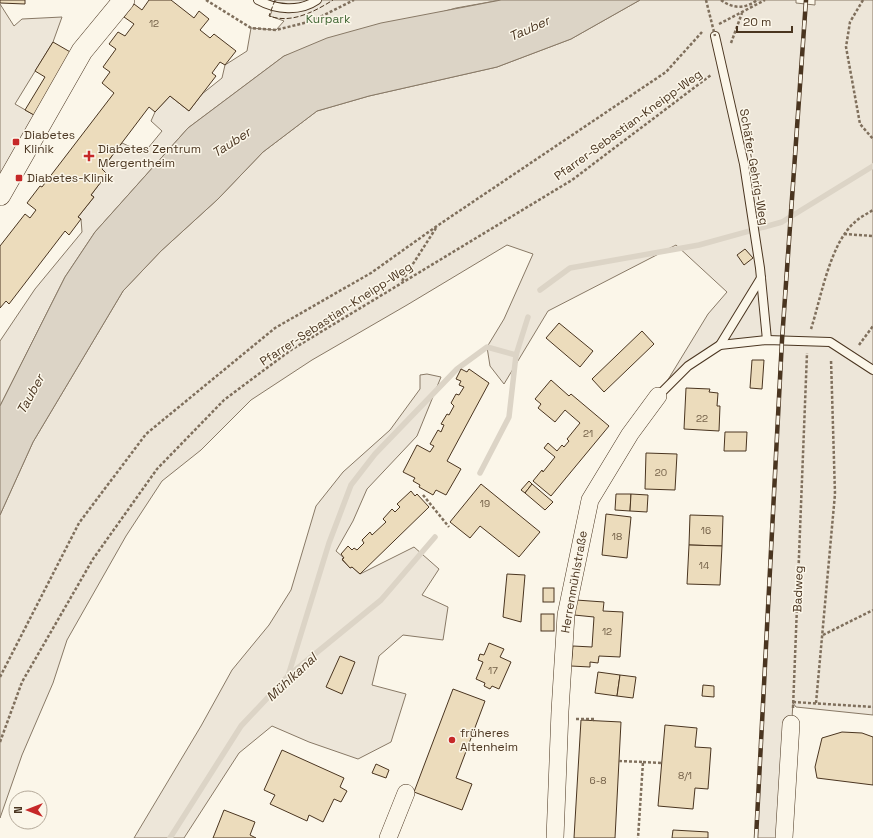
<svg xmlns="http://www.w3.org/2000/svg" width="873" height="838" font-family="'Space Grotesk',sans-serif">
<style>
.green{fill:#ede6d9;stroke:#887966}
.water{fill:#dcd4c6;stroke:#887966}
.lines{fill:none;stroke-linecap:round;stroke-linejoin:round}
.stream{stroke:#dcd4c6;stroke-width:5.5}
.building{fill:#ecdcbc;stroke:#4a3520}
.service-casing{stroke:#4a3520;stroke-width:10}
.minor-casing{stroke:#4a3520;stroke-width:18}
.tertiary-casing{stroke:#4a3520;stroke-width:22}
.path{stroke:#7f6f5c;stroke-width:2.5;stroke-dasharray:3 2;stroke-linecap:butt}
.service{stroke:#fbf6e9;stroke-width:8}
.minor{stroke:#fbf6e9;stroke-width:17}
.tertiary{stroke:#fbf6e9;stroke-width:21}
.rail-casing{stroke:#4a3520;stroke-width:4.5}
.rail{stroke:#fbf6e9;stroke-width:3;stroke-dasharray:9;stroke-linecap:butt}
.path-bridge{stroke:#7f6f5c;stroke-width:2.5;stroke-dasharray:3 2;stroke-linecap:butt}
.fence{stroke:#4a3520;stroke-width:1;stroke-dasharray:5 2;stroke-linecap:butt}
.poi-dot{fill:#c62828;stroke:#fbf6e9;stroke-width:1.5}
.labels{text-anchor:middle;stroke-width:3;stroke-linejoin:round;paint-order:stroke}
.number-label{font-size:10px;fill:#725f47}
.park-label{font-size:12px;fill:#436837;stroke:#fbf6e9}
.street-label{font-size:12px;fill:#4a3520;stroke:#fbf6e9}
.poi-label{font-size:12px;fill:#4a3520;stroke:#fbf6e9;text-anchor:start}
.water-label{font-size:13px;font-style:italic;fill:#4a3520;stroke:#fbf6e9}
</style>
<rect width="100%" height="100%" fill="#fbf6e9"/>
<!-- green -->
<g class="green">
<polygon points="276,0 501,0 456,8 284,56 188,128 95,232 65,277 0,406 0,341 35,289 82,232 81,219 78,217 94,197 91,195 107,174 102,169 122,143 144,153 162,131 151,121 155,112 170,96 189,111 202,94 222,78 225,65 247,51 251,28 276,30 284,21 270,16"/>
<polygon points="640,0 796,0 796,3 815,5 815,0 873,0 873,715 796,707 793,703 784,838 756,838 782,341 720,345 688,366 658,396 708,314 727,292 676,245 548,311 504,384 490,366 487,347 504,319 533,254 507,245 407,305 312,360 251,400 201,450 162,481 126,536 67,640 53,683 22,755 0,818 0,515 33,442 123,291 161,251 218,199 263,152 317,111 369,96 497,67 571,39"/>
<polygon points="0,4 14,26 22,19 62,17 53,42 15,104 34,115 0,195"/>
<polygon points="427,374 441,377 417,436 367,489 353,521 336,551 344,558 342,560 350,568 352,567 360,574 414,547 439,569 422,595 448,607 443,640 403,635 379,656 372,685 406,694 391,742 358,759 309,742 272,726 239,753 184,838 134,838 201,726 232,670 269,625 291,590 316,506 343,472 390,430 420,389 420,375"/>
</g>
<!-- water -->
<polygon class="water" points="501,0 640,0 571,39 497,67 369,96 317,111 263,152 218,199 161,251 123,291 33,442 0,515 0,406 65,277 95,232 188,128 284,56 327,38 381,23"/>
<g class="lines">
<!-- stream -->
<g class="stream">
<polyline points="540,290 570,268 699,245 782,222 873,166"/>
<polyline points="480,473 509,417 516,355 528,317"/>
<polyline points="288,676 329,543 351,485 375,454 457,369 487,347 516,355"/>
<polyline points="170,838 241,726 288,676 381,600 435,537"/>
</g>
</g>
<!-- building -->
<g class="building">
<polygon points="0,0 25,0 25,4 0,3"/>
<polygon points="149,0 171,0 194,18 199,11 209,19 200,30 210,38 214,34 236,51 225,65 220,62 212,73 216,76 189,111 170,96 155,112 149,107 102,169 107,174 91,195 94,197 78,217 81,219 69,235 65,231 9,304 6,301 0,308 0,246 25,214 30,218 36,210 27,203 40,186 42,187 114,93 102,83 110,72 103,67 116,49 109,44 118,32 125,36 134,24 124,17 134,4 142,10"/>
<polygon points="53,42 72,53 34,115 25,110 45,77 35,71"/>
<polygon points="745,249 753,258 744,265 737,255"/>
<polygon points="559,323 593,351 580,367 546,338"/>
<polygon points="642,331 654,344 604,392 592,379"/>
<polygon points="752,360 764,360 762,389 750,388"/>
<polygon points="461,369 467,372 469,369 489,383 447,461 461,469 446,495 436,490 433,495 419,487 420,485 413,481 415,478 403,472 417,445 430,452 434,446 430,444 438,430 441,432 444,425 441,424 447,414 449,415 454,406 451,403 456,394 459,395 464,387 459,385 461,381 456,379"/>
<polygon points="551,380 569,396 571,394 609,426 551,496 533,481 542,470 543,472 555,457 544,448 548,443 557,451 562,445 564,447 569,441 567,439 580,423 565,410 555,422 538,408 541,404 535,399"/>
<polygon points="686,388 710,389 709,392 718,393 717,406 720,406 719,431 684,429"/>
<polygon points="725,432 747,432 746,451 724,451"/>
<polygon points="646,453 677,454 675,490 645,489"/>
<polygon points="529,481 532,484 525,493 521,490"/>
<polygon points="481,484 540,532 519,557 480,526 470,538 450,522"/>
<polygon points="532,484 553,502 545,510 525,493"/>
<polygon points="411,491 415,496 417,494 429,507 360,574 352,567 350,568 342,559 344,558 341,554 348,546 352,550 354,548 357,550 364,543 362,540 370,532 372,535 386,522 383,519 392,509 395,512 400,507 397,504"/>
<polygon points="616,494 631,494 630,511 615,510"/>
<polygon points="631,494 648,495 647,512 630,511"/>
<polygon points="606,514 631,517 627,558 602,555"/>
<polygon points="690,515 723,516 722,546 689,545"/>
<polygon points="689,545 722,546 720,585 687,584"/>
<polygon points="507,574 525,575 521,622 503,617"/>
<rect x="543" y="588" width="11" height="14"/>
<polygon points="576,600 604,602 603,611 623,612 620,657 599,656 598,663 590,662 590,667 571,666 573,646 592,647 594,617 574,615"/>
<rect x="541" y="614" width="13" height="17"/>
<polygon points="489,643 504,649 500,657 511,662 499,689 492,686 490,689 484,686 485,683 476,679 483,662 478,660 480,654 484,655"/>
<polygon points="340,656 355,662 342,694 326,687"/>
<polygon points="598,672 620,675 617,696 595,693"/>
<polygon points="620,675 636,677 633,698 617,696"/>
<polygon points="703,685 714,686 714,697 702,696"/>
<polygon points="453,689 485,701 456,778 472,784 462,810 414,792"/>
<polygon points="581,720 621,722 615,838 574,838"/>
<polygon points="665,725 697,728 695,747 711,748 708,789 695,788 693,809 658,806"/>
<polygon points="842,732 862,733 873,737 873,785 817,778 815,767 822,738"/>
<polygon points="282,750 344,778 340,787 347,791 341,802 334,799 323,822 309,815 307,821 270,804 275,795 264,790"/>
<polygon points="376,764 389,770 386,778 372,773"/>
<polygon points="224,810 255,822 250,835 256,838 213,838"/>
<polygon points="673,830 708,832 708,838 672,838"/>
</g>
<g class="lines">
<!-- service casing -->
<g class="service-casing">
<g id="service">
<path d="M258,0C276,10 300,12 317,0"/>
<polyline points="715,36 744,164 760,268 767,340"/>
<polyline points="720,345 761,278"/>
<polyline points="658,396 688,366 720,345 767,340 830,342 873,370"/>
</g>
</g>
<!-- minor casing -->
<g class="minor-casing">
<g id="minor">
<polyline points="388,838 406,793"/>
<polyline points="555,838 560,711 566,615 590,500 630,434 658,396"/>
<polyline points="784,838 791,724"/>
</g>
</g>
<!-- tertiary casing -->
<g class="tertiary-casing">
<polyline id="tertiary" points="0,195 82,51 124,0"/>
</g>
<!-- path -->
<g class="path">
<polyline points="206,0 251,28 276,30 312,21 354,0"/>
<path d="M721,0C733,9 745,9 757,0"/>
<polyline points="863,0 850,22 846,47 860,124 873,139"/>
<polyline points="719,24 765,0"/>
<polyline points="731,43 742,13"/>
<polyline points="844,234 873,236"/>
<polyline points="402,281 436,228"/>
<path d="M811,329C821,298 830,243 855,222C860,217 867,214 873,210"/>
<polyline points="859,345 873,326"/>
<polyline points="423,495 449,527"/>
<polyline points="823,635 873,610"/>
<polyline points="0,677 79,523 146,434 275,328 371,273 437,226 666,72 702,32"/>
<polyline points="793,702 873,707"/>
<polyline points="816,703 835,494 831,359"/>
<polyline points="793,708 807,353"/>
<polyline points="576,719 594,719 593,721"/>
<polyline points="0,742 22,682 93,559 157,469 224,400 291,350 572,180 711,75"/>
<polyline points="619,761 643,762 638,838"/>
<polyline points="643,762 662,763"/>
</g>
<!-- service -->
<use href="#service" class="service"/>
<!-- minor -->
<use href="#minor" class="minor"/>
<!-- tertiary -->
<use href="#tertiary" class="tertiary"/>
<!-- rail casing -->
<g class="rail-casing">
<polyline id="rail" points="756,838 782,340 806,0"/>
</g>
<!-- rail -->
<use href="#rail" class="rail"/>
<!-- path-bridge -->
<polyline class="path-bridge" points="706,0 715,36"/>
<!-- fence -->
<path class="fence" d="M275,0L269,16C291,24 314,12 333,0"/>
</g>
<!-- markers -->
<g class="poi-dot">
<rect x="12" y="138" width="8" height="8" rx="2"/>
<path d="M87 150h4v4h4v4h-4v4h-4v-4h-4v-4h4z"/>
<rect x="15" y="174" width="8" height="8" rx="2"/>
<circle cx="452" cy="740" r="4"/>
</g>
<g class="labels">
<!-- number labels -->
<g class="number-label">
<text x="154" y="27">12</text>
<text x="702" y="422">22</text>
<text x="588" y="437">21</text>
<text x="661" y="476">20</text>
<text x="485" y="507">19</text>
<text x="706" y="534">16</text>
<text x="617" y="540">18</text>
<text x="704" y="569">14</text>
<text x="607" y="635">12</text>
<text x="493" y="674">17</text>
<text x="685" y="779">8/1</text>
<text x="598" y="784">6-8</text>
</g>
<!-- park labels -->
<g class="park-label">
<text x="328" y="23">Kurpark</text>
</g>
<!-- street labels -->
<g class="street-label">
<text transform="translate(628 125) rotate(-36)" y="4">Pfarrer-Sebastian-Kneipp-Weg</text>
<text transform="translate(754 167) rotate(80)" y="4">Schäfer-Gehrig-Weg</text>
<text transform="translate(336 314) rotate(-33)" y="4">Pfarrer-Sebastian-Kneipp-Weg</text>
<text transform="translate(574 582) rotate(-80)" y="4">Herrenmühlstraße</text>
<text transform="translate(798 589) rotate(-88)" y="4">Badweg</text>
</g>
<!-- poi labels -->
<g class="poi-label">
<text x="24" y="139">Diabetes<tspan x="24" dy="14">Klinik</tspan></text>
<text x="98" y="153">Diabetes Zentrum<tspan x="98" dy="14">Mergentheim</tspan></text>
<text x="27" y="182">Diabetes-Klinik</text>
<text x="460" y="737">früheres<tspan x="460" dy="14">Altenheim</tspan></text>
</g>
<!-- water labels -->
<g class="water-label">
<text transform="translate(529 28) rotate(-24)" y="5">Tauber</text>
<text transform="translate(231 142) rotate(-33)" y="5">Tauber</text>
<text transform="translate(30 394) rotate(-61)" y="5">Tauber</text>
<text transform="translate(291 677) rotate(-43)" y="5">Mühlkanal</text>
</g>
</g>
<!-- north arrow -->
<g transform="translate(28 810) rotate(270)"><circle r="19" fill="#fbf6e9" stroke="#b4a999"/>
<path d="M0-3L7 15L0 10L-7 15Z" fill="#c62828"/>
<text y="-6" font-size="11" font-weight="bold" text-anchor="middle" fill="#4a3520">N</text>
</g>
<!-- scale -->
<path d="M737 26v6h55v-6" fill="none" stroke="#4a3520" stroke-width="2"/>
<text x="743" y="26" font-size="12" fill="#4a3520" stroke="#fbf6e9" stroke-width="3" paint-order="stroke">20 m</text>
</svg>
